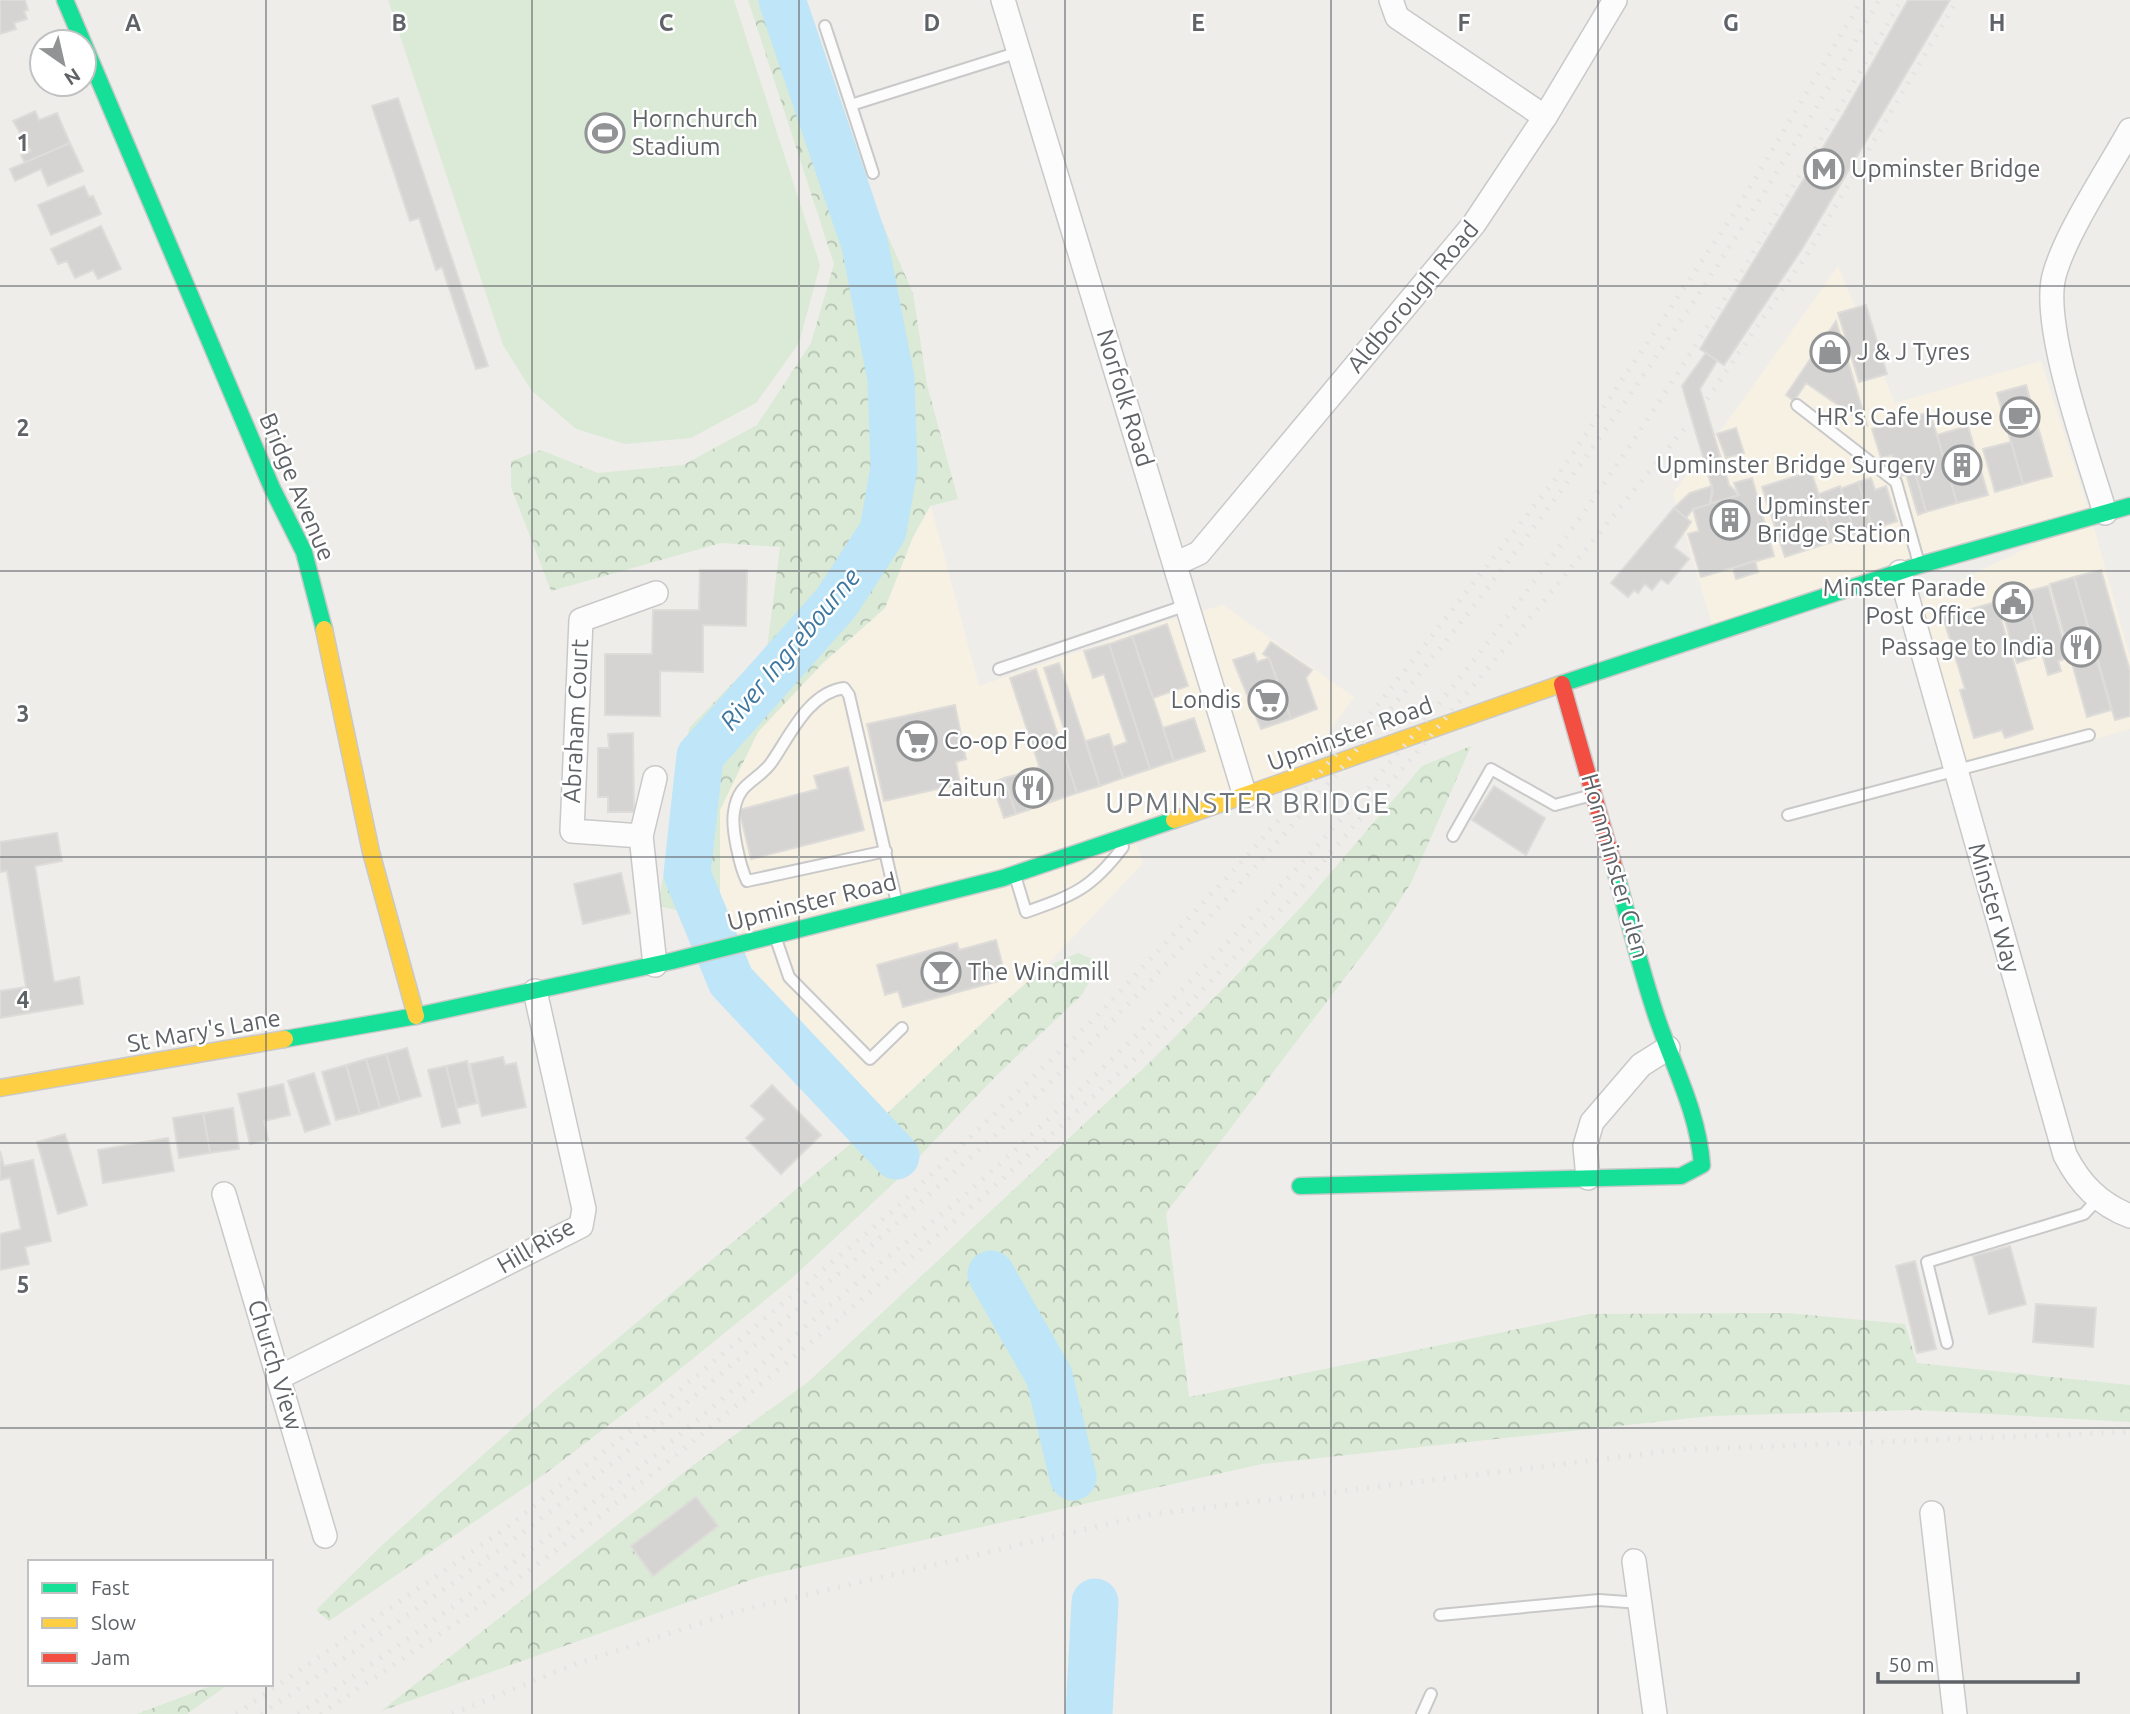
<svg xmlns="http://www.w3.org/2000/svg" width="2130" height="1714" font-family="Ubuntu,sans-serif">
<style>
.commercial{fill:#f7f1e4}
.forest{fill:url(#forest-crowns)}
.pitch{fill:#daead6}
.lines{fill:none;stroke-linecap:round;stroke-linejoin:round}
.river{stroke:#bfe5f8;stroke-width:47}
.building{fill:#d5d4d3;stroke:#dedcd9;stroke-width:2}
.lane-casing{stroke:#c9c9ca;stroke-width:14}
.street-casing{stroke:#c9c9ca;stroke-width:26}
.fast-casing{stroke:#c9c9c9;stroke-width:19}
.slow-casing{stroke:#c9c9c9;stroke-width:19}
.jam-casing{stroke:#c9c9c9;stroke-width:19}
.lane{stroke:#fdfcfc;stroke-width:10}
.street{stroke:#fdfcfc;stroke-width:23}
.fast{stroke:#16e098;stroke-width:16}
.slow{stroke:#ffcf43;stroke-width:16}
.jam{stroke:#f24e42;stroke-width:16}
.rail{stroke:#e4e4e3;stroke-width:5;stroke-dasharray:2 9;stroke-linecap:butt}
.grid{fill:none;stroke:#5f6367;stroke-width:2;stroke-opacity:0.55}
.labels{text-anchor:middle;stroke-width:5;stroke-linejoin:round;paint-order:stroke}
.poi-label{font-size:24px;fill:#5f6367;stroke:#fff;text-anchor:start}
.street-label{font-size:24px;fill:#5f6367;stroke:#fff}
.water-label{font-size:26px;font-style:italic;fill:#3f77a0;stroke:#fff}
.quarter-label{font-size:28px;letter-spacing:2px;fill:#707679;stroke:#fff}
.grid-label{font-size:23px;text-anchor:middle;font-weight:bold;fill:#5f6367;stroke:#fff;stroke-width:5;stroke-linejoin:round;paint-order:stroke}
</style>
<defs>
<pattern id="forest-crowns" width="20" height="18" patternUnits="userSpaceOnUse" patternTransform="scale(1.75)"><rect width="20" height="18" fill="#daead6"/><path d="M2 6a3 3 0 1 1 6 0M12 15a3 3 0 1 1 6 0" fill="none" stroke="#b4c1b1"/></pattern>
</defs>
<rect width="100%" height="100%" fill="#efedea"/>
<!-- commercial -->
<g class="commercial">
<polygon points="1838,266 1895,403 2041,361 2091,517 2130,657 2130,729 1957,779 1909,605 2085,520 1714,631 1673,493 1735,411"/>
<polygon points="931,506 979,686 1166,621 1223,605 1354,697 1295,779 1133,834 1143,863 1045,967 872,1126 743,988 720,900 720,810 758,732 822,664 885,608 913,537"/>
</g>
<!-- forest -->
<g class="forest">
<polygon points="748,0 806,0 876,209 913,293 927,385 958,499 930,506 913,537 885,608 822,664 758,732 720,810 720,900 689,913 658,906 689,728 767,648 780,547 721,543 551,591 511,487 511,461 541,450 598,473 683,465 757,425 811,343 834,264"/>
<polygon points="1471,746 1411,883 1379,933 1166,1213 1189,1397 1590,1314 1788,1313 1905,1324 1917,1363 2130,1385 2130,1422 1916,1410 1711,1416 1262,1464 759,1577 381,1711 696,1463 808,1382 1148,1064 1228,984 1303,905 1422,766"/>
<polygon points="1078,953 1100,962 1082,995 997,1075 895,1182 791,1279 653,1391 549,1471 329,1621 316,1610 381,1546 551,1394 890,1111 1003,1003 1045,967"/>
<polygon points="216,1684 229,1684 187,1714 137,1714"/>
</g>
<!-- pitch -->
<polygon class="pitch" points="388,0 734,0 820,265 799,343 756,403 691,438 625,444 576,429 531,390 503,345"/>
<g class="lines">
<!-- river -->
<g class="river">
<polyline points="782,0 865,245 891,379 894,468 883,531 836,603 700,756 687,874 731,981 896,1156"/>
<polyline points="991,1274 1049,1376 1073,1477"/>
<polyline points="1089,1714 1095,1602"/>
</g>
</g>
<!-- building -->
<g class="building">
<polygon points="0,0 25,0 28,10 24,11 27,19 14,23 16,29 0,34"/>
<polygon points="1908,0 1950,0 1802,249 1724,365 1700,349 1844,113"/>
<polygon points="398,98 488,366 476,369 442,267 436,270 419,218 410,221 372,106"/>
<polygon points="35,111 39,120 57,113 70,143 25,163 21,155 31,151 13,121"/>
<polygon points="70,143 83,171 48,186 41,169 15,181 10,169"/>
<polygon points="84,186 89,197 93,196 101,214 51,235 38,205"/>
<polygon points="101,226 121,269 98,279 93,270 75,278 67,261 58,264 51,249"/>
<polygon points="1866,305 1887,374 1859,382 1838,313"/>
<polygon points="1836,321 1867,425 1806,383 1794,401 1786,395"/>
<polygon points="1706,353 1717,361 1700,389 1729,485 1739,495 1710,504 1713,491 1682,386"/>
<polygon points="2026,385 2052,476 2023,484 1997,393"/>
<polygon points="1930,412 1957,503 1926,512 1915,472 1898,477 1892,455 1881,458 1872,429"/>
<polygon points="1968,426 1988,495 1957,503 1937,435"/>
<polygon points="1736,428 1744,453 1726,458 1717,434"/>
<polygon points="2011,442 2023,484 1995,492 1983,449"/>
<polygon points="1811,471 1834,541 1785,557 1762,487"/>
<polygon points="1915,472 1926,512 1918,515 1906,474"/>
<polygon points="1752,478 1774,556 1701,577 1688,534 1699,531 1693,509 1739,495 1734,483"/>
<polygon points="1871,478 1875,490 1886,486 1897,521 1873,529 1858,482"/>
<polygon points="1858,482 1873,529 1855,534 1840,489"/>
<polygon points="1712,486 1710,504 1693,509 1686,518 1674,508 1690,493"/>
<polygon points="1840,486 1855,534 1834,541 1819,494"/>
<polygon points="1674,508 1691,522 1674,547 1689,559 1668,584 1661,579 1652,590 1645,584 1638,593 1634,590 1628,597 1611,583"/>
<polygon points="1755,561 1758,572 1736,579 1733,568"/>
<polygon points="700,570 747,570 746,626 703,625 703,672 660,671 660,716 605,715 605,654 652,654 653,610 699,610"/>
<polygon points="2101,570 2130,671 2130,716 2115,720 2074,577"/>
<polygon points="2074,577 2111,710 2087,717 2050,584"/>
<polygon points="2048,586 2068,658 2058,661 2061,671 2048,675 2025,592"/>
<polygon points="2025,592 2042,655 2017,663 1999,599"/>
<polygon points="1996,602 2033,729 2005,738 2002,730 1974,738 1960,690 1965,689 1943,617"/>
<polygon points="1167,624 1188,686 1153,698 1132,636"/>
<polygon points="1132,636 1174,761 1150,769 1109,644"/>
<polygon points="1271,642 1312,670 1306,678 1317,709 1291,719 1269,658 1263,654"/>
<polygon points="1109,644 1150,769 1123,778 1113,747 1127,742 1104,674 1093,678 1084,651"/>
<polygon points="1254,653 1257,662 1269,658 1291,719 1261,729 1233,660"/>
<polygon points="1059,663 1100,786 1077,793 1060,743 1068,741 1044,668"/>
<polygon points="1036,669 1077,793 1051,802 1010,678"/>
<polygon points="955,705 966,759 956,762 960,784 884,801 867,724"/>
<polygon points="1194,718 1205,751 1174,761 1163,728"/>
<polygon points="633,733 634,812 608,812 608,797 598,797 598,748 609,748 608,734"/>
<polygon points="1109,734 1123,778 1100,786 1086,741"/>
<polygon points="848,767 864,830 751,859 739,810 818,789 814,776"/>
<polygon points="1039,767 1051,802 1028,810 1016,775"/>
<polygon points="1016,775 1028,810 1016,814 1004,778"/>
<polygon points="1004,778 1016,814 1004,818 992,783"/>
<polygon points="1494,786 1545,818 1526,855 1472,820"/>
<polygon points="57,833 62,861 35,866 54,982 79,977 83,1004 0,1018 0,991 26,987 7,871 0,872 0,842"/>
<polygon points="621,873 630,913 583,924 574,884"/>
<polygon points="996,940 1006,979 903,1007 898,991 885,995 877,965 957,943 959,950"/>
<polygon points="407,1048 421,1096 400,1102 386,1054"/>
<polygon points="386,1054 400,1102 380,1108 366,1059"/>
<polygon points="503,1057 505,1065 516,1063 526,1107 482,1116 470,1064"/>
<polygon points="366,1059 380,1108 360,1114 346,1065"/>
<polygon points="467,1061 477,1103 457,1108 446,1066"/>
<polygon points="346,1065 360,1114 336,1120 322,1072"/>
<polygon points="446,1066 460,1123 442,1127 428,1070"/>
<polygon points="314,1073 330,1124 305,1132 288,1081"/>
<polygon points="283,1084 290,1115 264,1121 268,1140 250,1144 238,1094"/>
<polygon points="772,1085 821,1135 781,1174 746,1138 765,1119 751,1106"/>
<polygon points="233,1108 239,1149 210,1153 203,1113"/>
<polygon points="203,1113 210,1153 179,1158 173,1118"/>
<polygon points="65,1134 87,1205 58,1214 37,1142"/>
<polygon points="168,1138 174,1171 103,1183 98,1150"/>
<polygon points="0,1151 4,1166 33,1160 51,1241 25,1247 29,1264 0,1270 0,1234 21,1229 10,1178 0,1180"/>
<polygon points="2010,1246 2026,1304 1989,1314 1973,1256"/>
<polygon points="1915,1261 1936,1349 1917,1353 1896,1266"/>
<polygon points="2036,1304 2096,1308 2093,1347 2033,1342"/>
<polygon points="696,1497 718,1526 653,1576 631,1546"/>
</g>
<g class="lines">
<!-- lane casing -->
<g class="lane-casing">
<g id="lane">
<polyline points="825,26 851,105"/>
<polyline points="873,173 851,105 1019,52"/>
<polyline points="1797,405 1896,482 1918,560"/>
<polyline points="999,669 1187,605"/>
<polyline points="1788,815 2089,735"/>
<polyline points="1453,836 1491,769 1555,805 1592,795"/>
<path d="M886,851L747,881C740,867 731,828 734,812C738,782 756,783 771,763C790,736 808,693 844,688L849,695L896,899"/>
<path d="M1016,879L1026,912C1074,895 1091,889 1123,847"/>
<polyline points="776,939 789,977 870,1059 902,1028"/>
<polyline points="1947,1343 1927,1262 2084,1214 2098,1199"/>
<polyline points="1440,1615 1599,1600 1640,1603"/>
<polyline points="1422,1714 1431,1694"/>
</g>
</g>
<!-- street casing -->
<g class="street-casing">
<g id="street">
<polyline points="1003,0 1245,796"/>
<polyline points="1391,0 1397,17 1545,117"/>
<path d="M2105,513C2089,458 2041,327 2054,276C2065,234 2108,170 2130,130"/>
<polyline points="1175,564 1199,553 1474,224 1545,117 1615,0"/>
<path d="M1900,572L2065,1155C2080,1184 2099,1204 2130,1216"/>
<polyline points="641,836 655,778"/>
<polyline points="655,965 641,836 572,831 581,620 656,593"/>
<polyline points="1588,1178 1585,1146 1592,1122 1641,1065 1668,1048"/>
<polyline points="224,1194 325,1536"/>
<polyline points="280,1377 581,1226 584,1209 535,991"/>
<polyline points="1932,1513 1955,1714"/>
<polyline points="1634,1561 1655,1714"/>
</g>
</g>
<!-- fast casing -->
<g class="fast-casing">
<g id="fast">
<polyline points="65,0 272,488 304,552 324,629"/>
<polyline points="1558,685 1920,565 2130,506"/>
<polyline points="285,1039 416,1016 672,961 1003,878 1174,820"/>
<path d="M1300,1186L1681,1176L1702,1165C1698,1113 1675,1070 1658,1021C1641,972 1629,920 1615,870"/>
</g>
</g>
<!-- slow casing -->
<g class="slow-casing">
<g id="slow">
<polyline points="324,629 371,852 416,1016"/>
<polyline points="1174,820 1558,685"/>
<polyline points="0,1088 285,1039"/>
</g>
</g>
<!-- jam casing -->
<g class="jam-casing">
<polyline id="jam" points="1562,684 1615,870"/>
</g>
<!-- lane -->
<use href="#lane" class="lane"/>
<!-- street -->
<use href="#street" class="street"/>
<!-- fast -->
<use href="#fast" class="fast"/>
<!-- slow -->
<use href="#slow" class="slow"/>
<!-- jam -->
<use href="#jam" class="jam"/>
<!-- rail -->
<g class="rail">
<polyline points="1707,399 1808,253 1957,0"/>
<polyline points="236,1714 502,1531 638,1425 893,1211 1099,1014 1248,855 1365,721 1557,477 1737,209 1862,0"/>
<path d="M261,1714C344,1659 426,1603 507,1544C616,1464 719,1376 822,1288C922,1202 1021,1115 1112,1021C1413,708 1665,378 1879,0"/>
<path d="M298,1714C420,1632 539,1546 655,1455C723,1400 788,1341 854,1285C893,1251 936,1221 974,1187C1164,1018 1340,833 1496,632C1649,433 1778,217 1901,0"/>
<polyline points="320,1714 462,1619 565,1544 701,1435 978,1201 1139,1055 1294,896 1512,640 1688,424"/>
<polyline points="452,1714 570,1666 738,1611 1146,1515 1676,1450 2130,1432"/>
</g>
</g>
<!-- grid -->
<path class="grid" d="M266,0V1562M532,0V1714M799,0V1714M1065,0V1714M1331,0V1714M1598,0V1714M1864,0V1714M0,286H2130M0,571H2130M0,857H2130M0,1143H2130M0,1428H2130M266,1684V1714"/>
<!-- icons -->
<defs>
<g id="stadium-ring" transform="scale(2.0125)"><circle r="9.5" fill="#fff" stroke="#919395" stroke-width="1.5"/><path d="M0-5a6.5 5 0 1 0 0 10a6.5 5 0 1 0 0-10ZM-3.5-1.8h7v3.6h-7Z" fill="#919395"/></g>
<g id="metro-ring" transform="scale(2.0125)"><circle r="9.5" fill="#fff" stroke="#919395" stroke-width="1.5"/><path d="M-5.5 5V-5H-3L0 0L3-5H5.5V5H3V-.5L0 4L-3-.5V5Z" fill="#919395"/></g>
<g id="shop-ring" transform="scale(2.0125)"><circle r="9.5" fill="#fff" stroke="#919395" stroke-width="1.5"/><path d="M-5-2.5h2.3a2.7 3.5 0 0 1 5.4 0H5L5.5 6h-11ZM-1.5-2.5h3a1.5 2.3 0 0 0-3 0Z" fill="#919395"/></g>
<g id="cafe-ring" transform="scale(2.0125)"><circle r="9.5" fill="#fff" stroke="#919395" stroke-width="1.5"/><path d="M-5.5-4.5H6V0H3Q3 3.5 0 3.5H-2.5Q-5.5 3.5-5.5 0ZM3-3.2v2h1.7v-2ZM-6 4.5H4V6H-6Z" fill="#919395"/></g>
<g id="building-ring" transform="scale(2.0125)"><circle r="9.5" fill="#fff" stroke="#919395" stroke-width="1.5"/><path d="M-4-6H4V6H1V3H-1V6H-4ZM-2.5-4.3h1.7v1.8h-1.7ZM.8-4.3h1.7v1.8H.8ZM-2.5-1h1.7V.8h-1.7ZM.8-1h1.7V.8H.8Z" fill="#919395"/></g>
<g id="civic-ring" transform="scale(2.0125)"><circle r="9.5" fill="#fff" stroke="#919395" stroke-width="1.5"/><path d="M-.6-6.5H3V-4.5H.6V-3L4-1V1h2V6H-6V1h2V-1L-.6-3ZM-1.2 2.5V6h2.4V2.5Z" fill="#919395"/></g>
<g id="restaurant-ring" transform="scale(2.0125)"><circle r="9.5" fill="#fff" stroke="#919395" stroke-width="1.5"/><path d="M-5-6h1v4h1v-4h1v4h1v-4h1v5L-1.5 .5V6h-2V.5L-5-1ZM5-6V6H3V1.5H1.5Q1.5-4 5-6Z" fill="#919395"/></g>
<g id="supermarket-ring" transform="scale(2.0125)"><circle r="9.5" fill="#fff" stroke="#919395" stroke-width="1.5"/><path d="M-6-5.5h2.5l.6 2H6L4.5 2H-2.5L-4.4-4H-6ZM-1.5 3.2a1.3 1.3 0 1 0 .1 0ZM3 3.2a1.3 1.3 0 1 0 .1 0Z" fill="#919395"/></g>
<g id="bar-ring" transform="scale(2.0125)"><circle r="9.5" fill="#fff" stroke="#919395" stroke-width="1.5"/><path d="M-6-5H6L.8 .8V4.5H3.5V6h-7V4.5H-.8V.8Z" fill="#919395"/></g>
</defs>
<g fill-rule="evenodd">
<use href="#stadium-ring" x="605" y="133"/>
<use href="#metro-ring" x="1824" y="169"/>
<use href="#shop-ring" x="1830" y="352"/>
<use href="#cafe-ring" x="2020" y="417"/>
<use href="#building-ring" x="1962" y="465"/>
<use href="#building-ring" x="1730" y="520"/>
<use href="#civic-ring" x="2013" y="602"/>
<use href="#restaurant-ring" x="2081" y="647"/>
<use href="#supermarket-ring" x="1268" y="700"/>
<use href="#supermarket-ring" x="917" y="741"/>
<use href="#restaurant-ring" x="1033" y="788"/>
<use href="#bar-ring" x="941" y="972"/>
</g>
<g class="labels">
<!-- poi labels -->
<g class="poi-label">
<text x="632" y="127">Hornchurch<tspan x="632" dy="28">Stadium</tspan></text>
<text x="1851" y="177">Upminster Bridge</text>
<text x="1857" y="360">J &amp; J Tyres</text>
<text x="1993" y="425" text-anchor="end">HR's Cafe House</text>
<text x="1935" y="473" text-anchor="end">Upminster Bridge Surgery</text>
<text x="1757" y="514">Upminster<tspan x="1757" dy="28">Bridge Station</tspan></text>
<text x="1986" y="596" text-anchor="end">Minster Parade<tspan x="1986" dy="28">Post Office</tspan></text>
<text x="2054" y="655" text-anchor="end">Passage to India</text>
<text x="1241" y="708" text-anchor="end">Londis</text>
<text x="944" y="749">Co-op Food</text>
<text x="1006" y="796" text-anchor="end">Zaitun</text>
<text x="968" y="980">The Windmill</text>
</g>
<!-- street labels -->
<g class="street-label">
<text transform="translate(1413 297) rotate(-50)" y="8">Aldborough Road</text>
<text transform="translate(1125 398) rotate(73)" y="8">Norfolk Road</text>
<text transform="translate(297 487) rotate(67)" y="8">Bridge Avenue</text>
<text transform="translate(576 721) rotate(-87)" y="8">Abraham Court</text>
<text transform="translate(1350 734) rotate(-20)" y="8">Upminster Road</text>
<text transform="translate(1615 866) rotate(74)" y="8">Hornminster Glen</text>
<text transform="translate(812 902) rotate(-14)" y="8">Upminster Road</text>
<text transform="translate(1994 908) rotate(74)" y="8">Minster Way</text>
<text transform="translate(204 1031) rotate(-10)" y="8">St Mary's Lane</text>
<text transform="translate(536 1246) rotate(-30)" y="8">Hill Rise</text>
<text transform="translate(275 1365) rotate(73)" y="8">Church View</text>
</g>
<!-- water labels -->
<g class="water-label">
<text transform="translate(790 649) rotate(-50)" y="9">River Ingrebourne</text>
</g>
<!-- quarter labels -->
<g class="quarter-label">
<text x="1248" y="813">UPMINSTER BRIDGE</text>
</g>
</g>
<g class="grid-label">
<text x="133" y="31">A</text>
<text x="399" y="31">B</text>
<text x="666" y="31">C</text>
<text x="932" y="31">D</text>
<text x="1198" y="31">E</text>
<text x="1464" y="31">F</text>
<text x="1731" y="31">G</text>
<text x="1997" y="31">H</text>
<text x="23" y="151">1</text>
<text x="23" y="436">2</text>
<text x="23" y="722">3</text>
<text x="23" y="1008">4</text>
<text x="23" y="1293">5</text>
</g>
<!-- legend -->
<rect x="28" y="1560" width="245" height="126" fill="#ffffff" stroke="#bfc1c2" stroke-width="2"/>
<rect x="42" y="1583" width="35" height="10" fill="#16e098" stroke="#bfc1c2" stroke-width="2"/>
<text x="91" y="1595" font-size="21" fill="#5f6367">Fast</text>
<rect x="42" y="1618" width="35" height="10" fill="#ffcf43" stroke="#bfc1c2" stroke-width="2"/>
<text x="91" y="1630" font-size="21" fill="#5f6367">Slow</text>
<rect x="42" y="1653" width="35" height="10" fill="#f24e42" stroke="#bfc1c2" stroke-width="2"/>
<text x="91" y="1665" font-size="21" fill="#5f6367">Jam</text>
<!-- north arrow -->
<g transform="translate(63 63) rotate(146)"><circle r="33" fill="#ffffff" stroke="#bfc1c2" stroke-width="2"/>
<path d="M0-5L12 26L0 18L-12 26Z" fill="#919395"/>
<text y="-10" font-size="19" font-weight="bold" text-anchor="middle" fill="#5f6367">N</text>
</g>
<!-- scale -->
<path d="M1878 1672v10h200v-10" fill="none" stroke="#5f6367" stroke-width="3.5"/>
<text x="1888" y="1672" font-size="21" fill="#5f6367" stroke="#ffffff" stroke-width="5" paint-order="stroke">50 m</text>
</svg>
